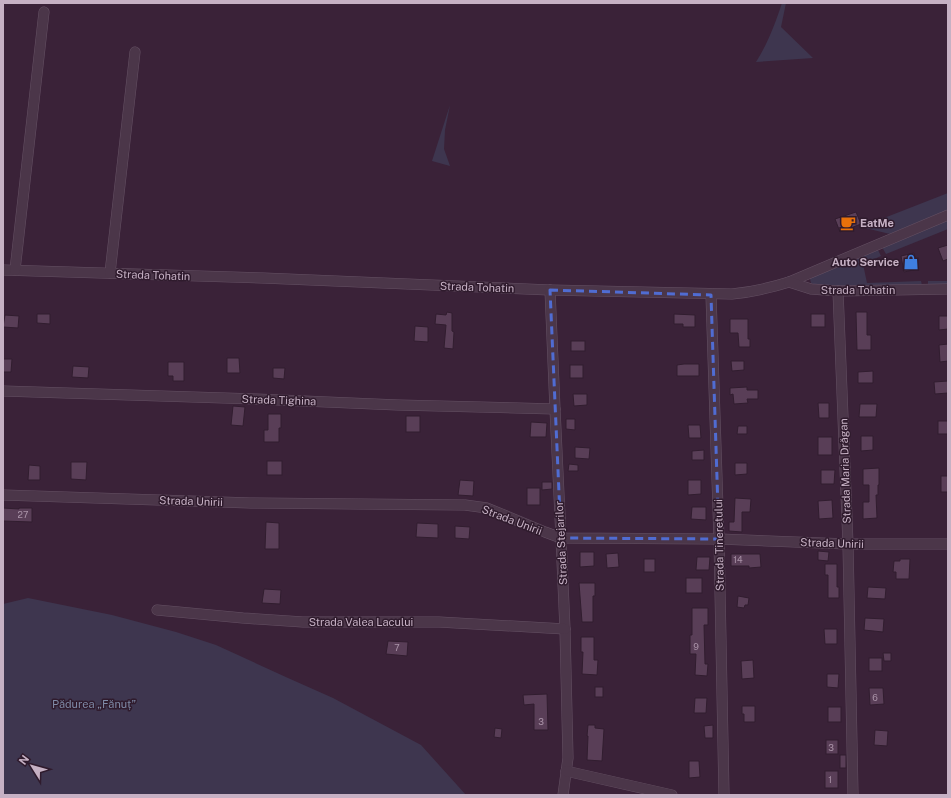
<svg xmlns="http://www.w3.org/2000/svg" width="951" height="798" font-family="'Public Sans',sans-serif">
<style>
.green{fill:#3e364f}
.building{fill:#593e57;stroke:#311d2f}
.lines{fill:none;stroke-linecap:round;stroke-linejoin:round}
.minor-casing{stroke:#655164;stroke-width:11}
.minor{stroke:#4b3649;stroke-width:10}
.marked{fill:none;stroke:#506cd2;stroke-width:3;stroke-dasharray:8 5;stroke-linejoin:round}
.labels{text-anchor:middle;stroke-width:3;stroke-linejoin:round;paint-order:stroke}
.number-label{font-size:9px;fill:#ab94a9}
.poi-label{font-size:11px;font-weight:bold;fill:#c6b1c4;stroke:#2f1b2d;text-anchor:start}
.street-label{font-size:11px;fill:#c6b1c4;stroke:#2f1b2d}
.park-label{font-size:11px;fill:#7f8aa7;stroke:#2f1b2d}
</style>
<rect width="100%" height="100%" fill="#3a2238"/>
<!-- green -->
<g class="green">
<path d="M782,3H786L781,27L813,58L756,62C768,43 775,24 782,3Z"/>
<polygon points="450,105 445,130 444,149 450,166 432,161"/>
<polygon points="948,193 948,210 890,234 861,227"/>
<polygon points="948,220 948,229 886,254 882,247"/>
<polygon points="878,250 881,256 863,264 867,283 921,281 922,285 838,287 815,285 811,283 810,279 812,276"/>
<polygon points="928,281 948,281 948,284 928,285"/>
<polygon points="28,598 112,615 176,632 216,645 288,678 333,698 421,745 466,795 3,795 3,604"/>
</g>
<!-- building -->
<g class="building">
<polygon points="856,212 861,224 840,232 835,219"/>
<polygon points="948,245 948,259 943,261 938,248"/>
<polygon points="914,253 918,269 904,272 901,256"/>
<polygon points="447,312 452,313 452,331 454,332 453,349 444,348 446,325 435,324 436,314 446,315"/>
<polygon points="856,312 867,312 867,335 871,335 871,350 857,350"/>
<polygon points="37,314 50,314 50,324 37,323"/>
<polygon points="674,314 695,315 695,327 683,327 683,324 674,324"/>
<rect x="811" y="314" width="14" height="13"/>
<polygon points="5,315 19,316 18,328 3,327"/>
<polygon points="939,316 948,316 948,329 939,330"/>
<polygon points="730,319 748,319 748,339 750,339 750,347 739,347 738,333 730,333"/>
<polygon points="415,326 428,327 428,342 414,341"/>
<rect x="571" y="341" width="14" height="10"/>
<polygon points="948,344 948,361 940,362 939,345"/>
<polygon points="227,358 239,358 240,373 227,373"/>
<polygon points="3,359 12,359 11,372 3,372"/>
<polygon points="731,361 744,361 744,370 732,371"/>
<polygon points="168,362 184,362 184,381 173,381 173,376 168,376"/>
<polygon points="684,364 699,364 699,376 677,376 677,365"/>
<rect x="570" y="365" width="13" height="13"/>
<polygon points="73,366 89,367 88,378 72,377"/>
<polygon points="273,368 285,368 284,379 273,378"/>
<polygon points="873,371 873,383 858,383 858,372"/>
<polygon points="948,381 948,393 935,394 934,382"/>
<polygon points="747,387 747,390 758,390 758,399 747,399 748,403 734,404 733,394 730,395 730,388"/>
<polygon points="573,394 587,394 587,405 574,406"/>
<polygon points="818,403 829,403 829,418 819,418"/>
<polygon points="860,404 877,404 876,417 859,417"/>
<polygon points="233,406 245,407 243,426 231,425"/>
<polygon points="268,414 281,414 281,428 279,428 279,442 264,442 264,430 268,430"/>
<rect x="406" y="416" width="14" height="16"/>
<polygon points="566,419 575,419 575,430 566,429"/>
<rect x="938" y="421" width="10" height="13"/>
<polygon points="531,422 547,423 546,437 530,437"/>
<polygon points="688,425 700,425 701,438 689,438"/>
<polygon points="738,426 747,426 747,434 737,434"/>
<polygon points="861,436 873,436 873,450 861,451"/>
<rect x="818" y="437" width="14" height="18"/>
<polygon points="575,447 590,448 589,459 575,458"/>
<polygon points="704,450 704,460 692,460 692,451"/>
<rect x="267" y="461" width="15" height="14"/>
<polygon points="71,462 87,462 86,480 71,479"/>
<polygon points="735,463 747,463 747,474 735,475"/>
<polygon points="569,464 578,465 578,471 568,471"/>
<polygon points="29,465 40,466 40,480 28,480"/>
<polygon points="879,468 879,485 878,485 878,495 876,495 877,518 863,519 863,502 869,502 869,485 863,485 863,469"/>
<polygon points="821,470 835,470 834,484 821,484"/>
<rect x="941" y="476" width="7" height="16"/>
<polygon points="460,480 474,481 473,496 458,495"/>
<polygon points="688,480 701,480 701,494 688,495"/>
<polygon points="542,482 552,482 552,489 542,490"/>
<rect x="527" y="488" width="13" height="17"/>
<polygon points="735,498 751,499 750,512 742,512 742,532 729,531 729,522 734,522"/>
<polygon points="832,500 833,518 819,519 818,501"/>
<polygon points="692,507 706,507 706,520 691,519"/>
<polygon points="3,508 19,509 19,508 32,508 32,522 3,521"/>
<polygon points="266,522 279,523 279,549 265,549"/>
<polygon points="417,523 438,524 438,538 416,537"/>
<polygon points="455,526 470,527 469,539 455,538"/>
<polygon points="818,551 829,552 828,561 818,560"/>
<polygon points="580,552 594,552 594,566 580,567"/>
<polygon points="618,553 619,567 607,568 606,554"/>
<polygon points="731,554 760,554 761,567 749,568 749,566 731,566"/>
<polygon points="697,557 710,557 709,570 696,570"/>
<rect x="644" y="559" width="11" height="13"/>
<polygon points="900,559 910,559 909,579 896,579 896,572 893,572 894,561 900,561"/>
<polygon points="825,564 837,564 837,587 839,587 839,598 828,598 828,575 825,575"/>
<rect x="686" y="578" width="16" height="15"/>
<polygon points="579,583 595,583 595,596 593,596 593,622 582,622"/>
<polygon points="868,587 886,588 885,599 867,598"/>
<polygon points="264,589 281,590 280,604 262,603"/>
<polygon points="738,596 749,598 748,605 745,605 744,608 737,607"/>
<polygon points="692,608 708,608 708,625 704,625 705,664 708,664 707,676 695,675 696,654 690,654 690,635 692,635"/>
<polygon points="865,618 884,619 883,632 864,630"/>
<polygon points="824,629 837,629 837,644 825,644"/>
<polygon points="581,637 594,637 594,660 598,660 597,675 582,674 583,652 581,652"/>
<polygon points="388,641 408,642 407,656 386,654"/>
<polygon points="883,653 891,653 891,661 884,661"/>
<rect x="869" y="658" width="13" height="13"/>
<polygon points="753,660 754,678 742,679 741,661"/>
<polygon points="827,674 839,674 838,688 827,687"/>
<rect x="595" y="687" width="8" height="10"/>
<polygon points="869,688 883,688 884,704 870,705"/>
<polygon points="547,694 548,730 534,730 534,704 524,705 523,695"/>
<polygon points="695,698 707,698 706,713 694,713"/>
<polygon points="742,706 755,706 755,722 744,722 744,714 742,714"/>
<rect x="828" y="707" width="13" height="15"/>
<polygon points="588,725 595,725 595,728 604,729 602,761 587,760 588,736 587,736"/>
<polygon points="713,725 713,738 705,738 704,726"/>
<polygon points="495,728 502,729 501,738 494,737"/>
<polygon points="875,730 888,731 887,746 874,745"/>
<rect x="826" y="740" width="12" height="14"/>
<rect x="840" y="755" width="6" height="13"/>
<polygon points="689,761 699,761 700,777 689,778"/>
<rect x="825" y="771" width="13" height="17"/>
</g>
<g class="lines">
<!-- minor casing -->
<g class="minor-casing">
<g id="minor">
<path d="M3,270L263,278L550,290L732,294C752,292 770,288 789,282L948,215"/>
<polyline points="15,270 44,12"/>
<polyline points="110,273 135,52"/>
<polyline points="789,282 811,289 838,291 948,289"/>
<polyline points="550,290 555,409 561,538 565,629 568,758 563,795"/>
<polyline points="838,291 848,544 853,795"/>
<polyline points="711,295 719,539 724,795"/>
<polyline points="3,391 256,399 398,405 555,409"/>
<polyline points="3,495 251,503 465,505 487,508 545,532 561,538 719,539 848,544 948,544"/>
<polyline points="157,610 243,618 303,622 439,622 565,629"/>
<polyline points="566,771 672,795"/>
</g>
</g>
<!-- minor -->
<use href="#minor" class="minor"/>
</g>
<!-- marked area -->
<path class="marked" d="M550,290L711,295L719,539L561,538Z"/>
<!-- icons -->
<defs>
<g id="cafe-bare" transform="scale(1.2)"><path d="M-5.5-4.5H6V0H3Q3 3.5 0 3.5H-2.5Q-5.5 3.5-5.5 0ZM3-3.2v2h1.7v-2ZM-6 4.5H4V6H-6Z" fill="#e8710a" stroke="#2f1b2d" stroke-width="2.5" paint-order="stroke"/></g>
<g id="shop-bare" transform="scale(1.2)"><path d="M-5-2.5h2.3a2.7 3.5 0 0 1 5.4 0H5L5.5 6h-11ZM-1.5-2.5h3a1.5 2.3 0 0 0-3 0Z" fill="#3f7fe0" stroke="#2f1b2d" stroke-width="2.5" paint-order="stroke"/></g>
</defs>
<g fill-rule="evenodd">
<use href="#cafe-bare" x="848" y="223"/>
<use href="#shop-bare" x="911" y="262"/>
</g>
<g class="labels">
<!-- number labels -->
<g class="number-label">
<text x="23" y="518">27</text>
<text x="738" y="563">14</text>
<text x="696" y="650">9</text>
<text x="397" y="651">7</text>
<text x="875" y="701">6</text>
<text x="541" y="725">3</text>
<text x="831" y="751">3</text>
<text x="830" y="783">1</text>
</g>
<!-- poi labels -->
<g class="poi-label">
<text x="860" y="227">EatMe</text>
<text x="899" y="266" text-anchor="end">Auto Service</text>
</g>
<!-- street labels -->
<g class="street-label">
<text transform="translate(153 275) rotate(2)" y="4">Strada Tohatin</text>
<text transform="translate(477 287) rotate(2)" y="4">Strada Tohatin</text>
<text x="858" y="294">Strada Tohatin</text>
<text transform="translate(279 400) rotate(2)" y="4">Strada Tighina</text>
<text transform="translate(845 471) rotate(-92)" y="4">Strada Maria Drăgan</text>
<text transform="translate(191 501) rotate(2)" y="4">Strada Unirii</text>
<text transform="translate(512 520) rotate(21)" y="4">Strada Unirii</text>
<text transform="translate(561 543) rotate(-93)" y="4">Strada Stejarilor</text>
<text transform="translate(832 543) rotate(2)" y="4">Strada Unirii</text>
<text transform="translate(719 545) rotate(-91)" y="4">Strada Tineretului</text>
<text x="361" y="626">Strada Valea Lacului</text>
</g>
<!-- park labels -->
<g class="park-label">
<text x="94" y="708">Pădurea „Fănuț”</text>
</g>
</g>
<!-- border -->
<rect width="951" height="798" fill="none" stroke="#c6b1c4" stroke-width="8"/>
<!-- north arrow -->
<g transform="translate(32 766) rotate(307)" stroke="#2f1b2d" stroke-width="3" paint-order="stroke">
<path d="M0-3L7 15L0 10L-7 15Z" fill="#c6b1c4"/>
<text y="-6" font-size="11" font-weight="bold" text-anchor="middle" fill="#c6b1c4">N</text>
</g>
</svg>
